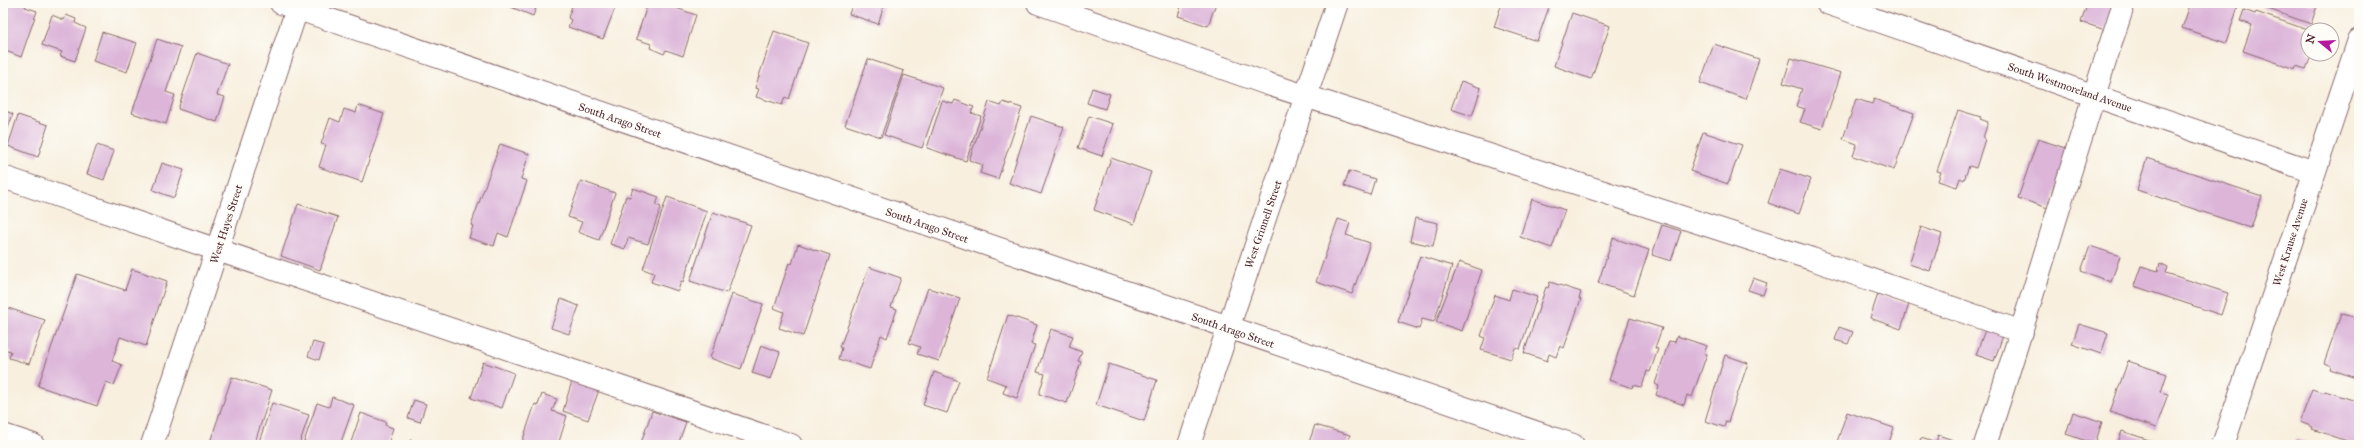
<svg xmlns="http://www.w3.org/2000/svg" width="2362" height="448" font-family="'IM FELL Great Primer',serif">
<style>
.building{fill:#dcb5d9}
.lines{fill:none;stroke-linecap:round;stroke-linejoin:round}
.minor-casing{stroke:#87686a;stroke-width:24}
.minor{stroke:#fff;stroke-width:22}
.labels{text-anchor:middle;stroke-width:4;stroke-linejoin:round;paint-order:stroke}
.street-label{font-size:11px;fill:#4a1f2b;stroke:#fdfcf7}
</style>
<rect width="100%" height="100%" fill="#fdfcf7"/>
<filter id="ink" filterUnits="userSpaceOnUse"><feTurbulence type="fractalNoise" baseFrequency=".025" numOctaves="2"/><feDisplacementMap in="SourceGraphic" scale="8" xChannelSelector="R" yChannelSelector="G"/><feConvolveMatrix kernelMatrix="1 2 1 2 8 2 1 2 1" color-interpolation-filters="sRGB"/></filter>
<filter id="wash" filterUnits="userSpaceOnUse"><feTurbulence type="fractalNoise" baseFrequency=".012" numOctaves="4" result="noise"/><feDisplacementMap in="SourceGraphic" scale="16" xChannelSelector="R" yChannelSelector="G"/><feGaussianBlur stdDeviation="0.9" result="paint"/><feColorMatrix in="noise" values="0 0 0 0 0 0 0 0 0 0 0 0 0 0 0 0 0 1.4 0 .05"/><feComposite in="paint" operator="in"/></filter>
<g filter="url(#wash)">
<rect width="100%" height="100%" fill="#f8efde"/>
<g id="blocks">
<!-- building -->
<g class="building">
<polygon points="3,3 27,3 25,7 37,11 21,57 3,50"/>
<polygon points="501,3 538,3 533,16"/>
<polygon points="573,3 617,3 603,39 568,27 571,20 568,18"/>
<polygon points="648,3 662,3 696,15 683,56 666,50 664,54 650,48 651,44 636,39"/>
<polygon points="853,3 885,3 878,24 849,14"/>
<polygon points="1182,3 1216,3 1208,26 1178,16"/>
<polygon points="1502,3 1550,4 1537,41 1494,27"/>
<polygon points="2088,3 2115,3 2105,30 2081,22"/>
<polygon points="2191,3 2225,3 2238,7 2226,43 2182,28"/>
<polygon points="2251,3 2318,3 2311,24"/>
<polygon points="2244,10 2255,14 2256,12 2308,30 2308,54 2312,54 2306,69 2296,66 2295,69 2243,51 2252,25 2240,21"/>
<polygon points="1572,13 1610,26 1591,79 1554,66"/>
<polygon points="52,15 64,20 66,15 76,19 75,23 86,28 75,61 60,56 62,52 42,45"/>
<polygon points="774,31 808,43 789,99 785,97 782,105 756,97 759,89 755,88"/>
<polygon points="102,32 137,43 127,72 93,61"/>
<polygon points="157,39 181,47 166,92 175,95 166,124 132,113"/>
<polygon points="1714,44 1759,59 1746,99 1700,83"/>
<polygon points="197,53 228,64 217,95 225,97 217,122 178,109"/>
<polygon points="1791,58 1841,73 1822,129 1800,122 1805,109 1796,106 1802,89 1783,83"/>
<polygon points="868,59 904,71 881,137 845,125"/>
<polygon points="904,75 943,88 922,148 884,135"/>
<polygon points="1461,81 1481,88 1472,116 1451,109"/>
<polygon points="1092,88 1110,94 1105,109 1087,103"/>
<polygon points="1856,99 1872,104 1874,99 1914,113 1894,170 1853,156 1857,144 1843,139"/>
<polygon points="955,100 974,107 971,113 981,116 966,161 927,148 942,101 953,104"/>
<polygon points="989,102 1001,106 1003,102 1022,108 998,179 980,173 983,165 969,160"/>
<polygon points="358,105 384,114 362,182 319,167 326,145 321,144 330,118 340,122 344,109 356,113"/>
<polygon points="3,110 13,114 3,142"/>
<polygon points="1958,110 1981,117 1980,119 1988,122 1983,138 1985,139 1976,168 1969,166 1964,180 1960,178 1957,187 1938,181 1941,172 1937,171"/>
<polygon points="18,115 48,125 38,157 8,146"/>
<polygon points="1031,116 1064,127 1041,194 1009,183"/>
<polygon points="1089,116 1113,124 1102,156 1078,148"/>
<polygon points="1703,132 1742,145 1728,184 1690,171"/>
<polygon points="2038,139 2068,149 2051,209 2018,198"/>
<polygon points="500,144 529,154 521,179 527,181 508,237 498,233 494,246 469,238 473,226 471,225"/>
<polygon points="97,145 114,151 104,180 87,174"/>
<polygon points="1111,158 1151,172 1134,224 1094,210"/>
<polygon points="2147,158 2262,196 2251,228 2137,190"/>
<polygon points="162,163 184,170 174,198 153,190"/>
<polygon points="1780,169 1811,179 1799,214 1768,203"/>
<polygon points="1349,171 1375,179 1370,195 1344,186"/>
<polygon points="581,181 615,193 599,240 578,232 582,222 568,217"/>
<polygon points="633,188 659,197 656,205 661,207 648,244 628,238 625,249 610,244 626,196 630,197"/>
<polygon points="667,197 707,211 683,282 681,281 678,291 651,282 654,273 643,269"/>
<polygon points="1532,199 1565,210 1552,248 1520,237"/>
<polygon points="298,204 338,217 320,270 281,256"/>
<polygon points="713,212 751,225 727,293 690,281"/>
<polygon points="1415,218 1438,223 1433,246 1410,241"/>
<polygon points="1338,219 1350,223 1346,235 1370,243 1352,294 1316,282"/>
<polygon points="1662,225 1681,231 1671,261 1652,255"/>
<polygon points="1921,227 1942,234 1930,271 1909,264"/>
<polygon points="1613,238 1649,250 1634,295 1598,283"/>
<polygon points="798,244 830,255 803,336 779,328 784,312 774,308 789,263 792,264"/>
<polygon points="2090,246 2120,256 2111,282 2081,271"/>
<polygon points="1420,256 1452,266 1434,322 1422,319 1419,329 1398,322"/>
<polygon points="1459,262 1482,270 1462,331 1436,322"/>
<polygon points="2160,263 2168,267 2166,273 2228,293 2221,315 2134,286 2141,266 2158,271"/>
<polygon points="869,267 901,278 891,307 897,309 887,338 881,335 870,369 839,359 842,348 840,347"/>
<polygon points="132,269 167,281 146,346 120,337 112,361 122,365 114,385 106,382 97,406 38,386 77,274 125,290"/>
<polygon points="1753,278 1767,283 1763,295 1748,290"/>
<polygon points="1550,282 1581,292 1579,299 1581,299 1564,348 1560,346 1556,357 1549,354 1547,361 1524,353 1546,287 1548,288"/>
<polygon points="928,288 960,298 939,361 917,354 920,347 909,343"/>
<polygon points="1512,289 1537,297 1520,349 1515,348 1511,359 1481,350 1485,338 1481,336 1495,295 1509,300"/>
<polygon points="732,294 763,304 741,369 710,358"/>
<polygon points="1878,294 1909,304 1901,329 1870,318"/>
<polygon points="561,299 579,306 569,334 551,328"/>
<polygon points="5,307 45,320 29,364 9,358 11,351 3,349"/>
<polygon points="2341,314 2359,318 2359,379 2330,369 2331,366 2324,363"/>
<polygon points="1008,315 1037,325 1031,344 1035,345 1017,398 1003,393 1006,385 987,378"/>
<polygon points="1630,318 1662,328 1655,348 1658,349 1650,372 1647,371 1642,387 1633,385 1632,388 1609,380"/>
<polygon points="2079,324 2108,333 2101,354 2072,344"/>
<polygon points="1839,327 1853,332 1848,344 1835,340"/>
<polygon points="1986,327 2004,333 1994,361 1976,355"/>
<polygon points="1051,329 1073,336 1069,347 1082,352 1078,361 1081,362 1067,403 1039,394 1045,374 1037,372"/>
<polygon points="1677,336 1707,346 1704,353 1707,354 1692,397 1687,395 1684,405 1656,395 1659,386 1655,384 1669,341 1675,342"/>
<polygon points="313,342 324,345 319,360 308,356"/>
<polygon points="761,345 780,352 771,379 752,373"/>
<polygon points="1725,355 1748,363 1728,422 1726,421 1724,427 1705,421"/>
<polygon points="2128,361 2167,374 2161,392 2168,394 2156,428 2110,412"/>
<polygon points="483,362 514,373 502,408 471,398"/>
<polygon points="1109,364 1157,380 1144,421 1096,405"/>
<polygon points="934,372 959,381 947,413 923,405"/>
<polygon points="232,377 272,390 254,445 209,445"/>
<polygon points="572,381 599,390 588,420 563,411"/>
<polygon points="2312,389 2324,393 2325,391 2359,402 2359,445 2312,429 2313,427 2300,422"/>
<polygon points="542,394 557,399 552,411 567,416 558,445 521,445 535,404 538,405"/>
<polygon points="332,397 354,405 340,445 303,445 317,403 329,407"/>
<polygon points="414,400 426,404 420,422 408,418"/>
<polygon points="272,403 309,415 299,445 258,445"/>
<polygon points="652,411 686,422 678,445 649,445 641,443"/>
<polygon points="1847,412 1894,428 1888,445 1836,445"/>
<polygon points="2073,412 2102,422 2095,444 2066,434"/>
<polygon points="361,413 386,422 385,425 393,428 388,445 350,445"/>
<polygon points="1315,425 1350,435 1347,445 1308,445"/>
<polygon points="2122,431 2164,445 2117,445"/>
<polygon points="1938,435 1956,441 1955,445 1918,445 1921,438 1936,443"/>
<polygon points="2296,439 2313,445 2294,445"/>
<polygon points="410,440 424,445 408,445"/>
<polygon points="398,442 406,445 397,445"/>
</g>
</g>
</g>
<g filter="url(#ink)">
<use href="#blocks" fill-opacity="0" stroke="#87686a" stroke-width="1"/>
<g class="lines">
<!-- minor casing -->
<g class="minor-casing">
<g id="minor">
<polyline points="281,3 1573,445"/>
<polyline points="1038,3 1268,84 1812,259 2022,332"/>
<polyline points="1827,3 2314,172"/>
<polyline points="3,177 791,445"/>
<polyline points="3,435 33,445"/>
<polyline points="152,445 299,3"/>
<polyline points="1189,445 1337,3"/>
<path d="M1985,445C2033,298 2075,150 2124,3"/>
<polyline points="2223,445 2359,40"/>
</g>
</g>
<!-- minor -->
<use href="#minor" class="minor"/>
</g>
</g>
<g class="labels">
<!-- street labels -->
<g class="street-label">
<text transform="translate(2070 87) rotate(19)" y="4">South Westmoreland Avenue</text>
<text transform="translate(620 120) rotate(19)" y="4">South Arago Street</text>
<text transform="translate(226 224) rotate(-72)" y="4">West Hayes Street</text>
<text transform="translate(1263 224) rotate(-71)" y="4">West Grinnell Street</text>
<text transform="translate(927 225) rotate(19)" y="4">South Arago Street</text>
<text transform="translate(2290 242) rotate(-72)" y="4">West Krause Avenue</text>
<text transform="translate(1233 330) rotate(19)" y="4">South Arago Street</text>
</g>
</g>
<!-- margin -->
<rect width="2362" height="448" fill="none" stroke="#fdfcf7" stroke-width="16"/>
<!-- north arrow -->
<g transform="translate(2320 42) rotate(288)"><circle r="19" fill="#fdfcf7" stroke="#b5a4a5"/>
<path d="M0-3L7 15L0 10L-7 15Z" fill="#b5179e"/>
<text y="-6" font-size="11" font-weight="bold" text-anchor="middle" fill="#4a1f2b">N</text>
</g>
</svg>
